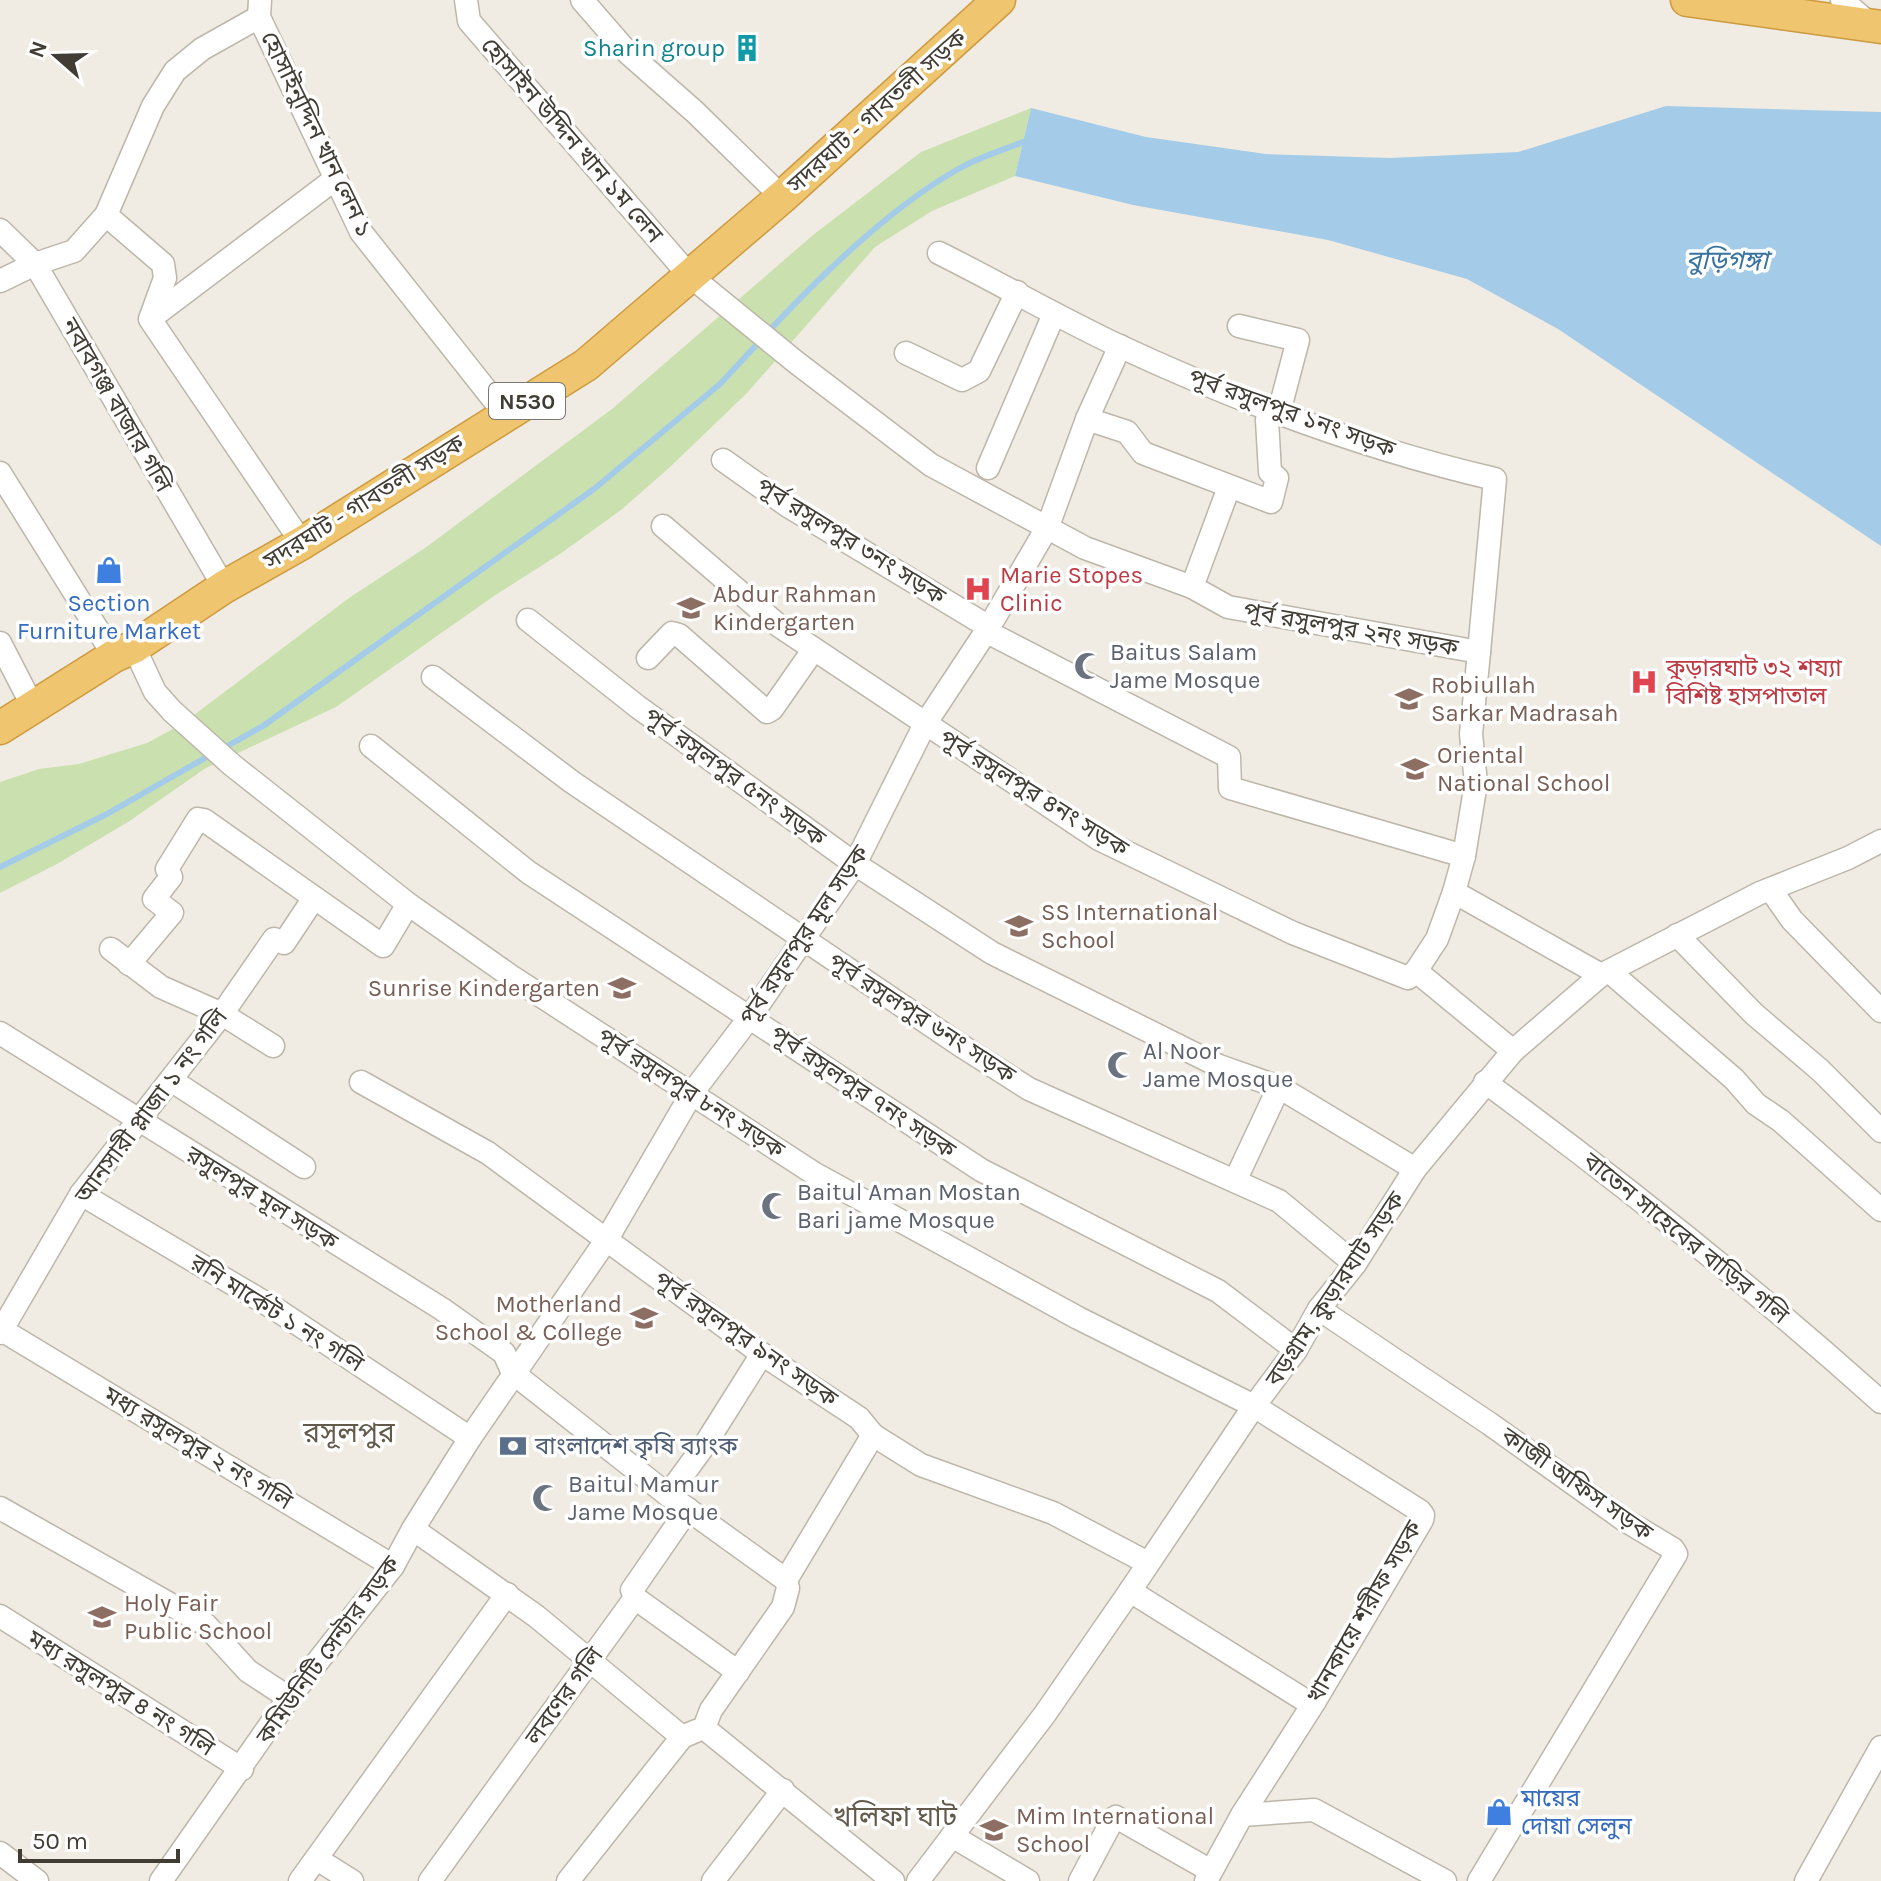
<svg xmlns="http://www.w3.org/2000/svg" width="1881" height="1881" font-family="Karla,'Noto Sans Bengali',sans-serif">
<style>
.green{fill:#cae1af}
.water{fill:#a4cce8}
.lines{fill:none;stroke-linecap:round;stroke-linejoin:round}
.stream{stroke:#a4cce8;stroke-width:6}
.minor-casing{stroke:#bdb6aa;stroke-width:25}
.highway-casing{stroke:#cd9a40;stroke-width:35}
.minor{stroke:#fff;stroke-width:22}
.highway{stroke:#efc66f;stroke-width:32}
.labels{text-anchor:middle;stroke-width:7;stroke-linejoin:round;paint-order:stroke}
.shield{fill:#fff;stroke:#7a7671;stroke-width:2}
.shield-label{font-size:22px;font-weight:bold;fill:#413c34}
.culture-label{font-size:24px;fill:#0d838f;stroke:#fff;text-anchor:end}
.street-label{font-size:24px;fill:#413c34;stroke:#fff}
.health-label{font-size:24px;fill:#be3a42;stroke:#fff;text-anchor:start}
.education-label{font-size:24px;fill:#785e54;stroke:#fff;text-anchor:start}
.shop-label{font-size:24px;fill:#366cbe;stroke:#fff}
.worship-label{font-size:24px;fill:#5b616d;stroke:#fff;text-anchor:start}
.service-label{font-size:24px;fill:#4e5e75;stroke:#fff;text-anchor:start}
.water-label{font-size:26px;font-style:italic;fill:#3974a1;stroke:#fff}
.quarter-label{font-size:28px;fill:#635a4c;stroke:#fff}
</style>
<rect width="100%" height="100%" fill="#f0ece3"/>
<!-- green -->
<polygon class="green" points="1031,108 1015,176 932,211 875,247 747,393 669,468 621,510 560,554 494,596 336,707 206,768 128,822 57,864 0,893 0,782 39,769 79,764 111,754 147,743 182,724 349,598 425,548 612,409 813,235 921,152"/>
<!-- water -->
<polygon class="water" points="1666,106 1881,112 1881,546 1558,329 1467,279 1328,240 1133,205 1015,176 1031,108 1146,137 1266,154 1390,158 1518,152"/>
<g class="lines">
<!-- stream -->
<g class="stream">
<path d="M767,333C821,275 892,206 960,168C980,157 1003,150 1023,142"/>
<polyline points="222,749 263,726 594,489 720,384 760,341"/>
<polyline points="0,867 107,814 212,754"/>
</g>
<!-- minor casing -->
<g class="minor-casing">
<g id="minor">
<polyline points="260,0 259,17 361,232 505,414"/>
<polyline points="466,0 469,21 689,275 797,363 931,465 1085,548 1192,587 1228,607 1479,652 1471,734 1476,783 1464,856"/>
<polyline points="582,0 628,53 695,112 782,197"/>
<polyline points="1842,0 1871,25"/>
<polyline points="106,215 163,264 165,278 150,319 302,543"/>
<polyline points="0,230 35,264 224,587"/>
<path d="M939,253C999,283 1056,316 1117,345C1237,401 1366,449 1495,479L1479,652"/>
<polyline points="0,281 35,264 74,251 106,215 153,106 175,71 202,49 259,17"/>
<polyline points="151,318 335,179"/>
<polyline points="906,353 962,380 979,371 1017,292"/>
<polyline points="1087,419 1127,432 1143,453 1271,502 1277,478 1270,472 1267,420 1279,412 1298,340 1239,326"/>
<polyline points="723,460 788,506 989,627 993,635 1229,757 1230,788 1464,856 1454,892 1601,975"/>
<polyline points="988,468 1054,314"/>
<polyline points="0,473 114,656"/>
<polyline points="663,526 778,625 1099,839 1293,933 1408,978 1416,971 1513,1051"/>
<polyline points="1192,587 1229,487"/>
<polyline points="528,620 638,707 855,864 992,953 1219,1066 1279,1087 1415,1169"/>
<polyline points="0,643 33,707"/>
<polyline points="134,647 155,692 172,711 232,765 408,904 512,977 815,1174 1078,1318 1254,1406 1420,1511 1423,1515 1422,1520 1315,1701 1242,1815 1206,1881"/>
<polyline points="648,658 672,633 679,635 767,712 772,709 814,649"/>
<polyline points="433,677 572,782 960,1045 1029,1089 1279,1201 1355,1264"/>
<polyline points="371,746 528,872 981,1170 1218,1291 1296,1350"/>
<polyline points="1771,890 1792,920 1881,1011"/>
<polyline points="1677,935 1754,1014 1820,1070 1881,1131"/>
<polyline points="111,949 161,987 222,1014 273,1046"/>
<polyline points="129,964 172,913 154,899 171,877 167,869 198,819 204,820 383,946 408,904"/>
<polyline points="1416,971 1437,939 1454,892"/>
<polyline points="1610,972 1734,1079 1756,1104 1781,1121 1881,1210"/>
<polyline points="0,1033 442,1309 504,1353 513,1373 668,1495 786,1580 788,1588 783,1607 711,1710 704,1728 893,1881"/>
<polyline points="171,1080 304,1167"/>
<polyline points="361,1082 488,1153 762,1354 859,1418 873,1435 921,1465 1053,1513 1148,1563"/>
<path d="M1485,1082C1621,1182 1755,1289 1881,1402"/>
<polyline points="1235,1181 1279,1087"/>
<polyline points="81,1194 277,1310 470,1438"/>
<polyline points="1319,1309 1490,1424 1623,1519 1673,1549 1676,1554 1479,1881"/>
<polyline points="2,1330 393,1566"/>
<polyline points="0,1333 81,1194 222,1014 274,939 284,943 314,898"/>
<polyline points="668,1495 706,1443 762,1354"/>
<polyline points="0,1508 205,1624 248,1671 289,1698"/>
<polyline points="413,1529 536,1616 682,1737"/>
<polyline points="786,1580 873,1435"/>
<polyline points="1130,1591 1311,1704"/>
<polyline points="635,1598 738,1672"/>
<polyline points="0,1616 242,1769"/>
<polyline points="1242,1815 1314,1810 1445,1881"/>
<polyline points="952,1836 1028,1881"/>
<polyline points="0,1853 37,1881"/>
<polyline points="317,1859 352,1881"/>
<polyline points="161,1881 289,1698 393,1566 413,1529 470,1438 607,1239 692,1093 750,1017 855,864 925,724 989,627 1048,526 1087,419 1120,346"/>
<polyline points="300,1881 507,1594"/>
<polyline points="430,1881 635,1598 632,1590 688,1509"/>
<polyline points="568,1881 682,1737 696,1731"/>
<polyline points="713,1881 783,1790"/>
<polyline points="918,1881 1045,1714 1130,1591 1254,1406 1296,1350 1319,1309 1355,1264 1415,1169 1513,1051 1601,975 1760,893 1848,858 1881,841"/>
<polyline points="1080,1881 1113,1819 1116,1817 1211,1871"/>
<polyline points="1806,1881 1881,1747"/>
</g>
</g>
<!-- highway casing -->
<g class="highway-casing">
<g id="highway">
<polyline points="1687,0 1881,27"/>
<polyline points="0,728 114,656 134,647 224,587 302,543 586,365 782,197 999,0"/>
</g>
</g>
<!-- minor -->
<use href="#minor" class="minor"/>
<!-- highway -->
<use href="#highway" class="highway"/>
</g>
<!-- icons -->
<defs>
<g id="building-bare" transform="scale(2.16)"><path d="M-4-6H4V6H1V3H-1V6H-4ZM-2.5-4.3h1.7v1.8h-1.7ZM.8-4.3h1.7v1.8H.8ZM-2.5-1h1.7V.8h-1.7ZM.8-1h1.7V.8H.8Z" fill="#0f9aa8" stroke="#fff" stroke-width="2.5" paint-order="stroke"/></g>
<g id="shop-bare" transform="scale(2.16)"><path d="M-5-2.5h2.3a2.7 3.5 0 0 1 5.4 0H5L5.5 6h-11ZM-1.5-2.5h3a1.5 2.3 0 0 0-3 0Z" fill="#3f7fe0" stroke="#fff" stroke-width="2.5" paint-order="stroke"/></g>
<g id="hospital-bare" transform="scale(2.16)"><path d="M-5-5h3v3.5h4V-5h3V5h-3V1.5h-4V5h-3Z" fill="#e0444e" stroke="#fff" stroke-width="2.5" paint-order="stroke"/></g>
<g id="school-bare" transform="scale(2.16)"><path d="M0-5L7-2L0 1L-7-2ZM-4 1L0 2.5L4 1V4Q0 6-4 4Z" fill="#8d6e63" stroke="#fff" stroke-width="2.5" paint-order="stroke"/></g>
<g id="mosque-bare" transform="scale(2.16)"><path d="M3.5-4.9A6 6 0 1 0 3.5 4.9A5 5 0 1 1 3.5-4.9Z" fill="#6b7280" stroke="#fff" stroke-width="2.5" paint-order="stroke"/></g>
<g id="bank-bare" transform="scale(2.16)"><path d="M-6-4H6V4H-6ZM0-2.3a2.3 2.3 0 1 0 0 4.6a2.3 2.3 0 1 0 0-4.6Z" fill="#5c6f8a" stroke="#fff" stroke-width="2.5" paint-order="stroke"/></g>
</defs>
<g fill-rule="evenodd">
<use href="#building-bare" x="747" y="48"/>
<use href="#shop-bare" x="109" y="570"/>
<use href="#hospital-bare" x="978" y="589"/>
<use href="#school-bare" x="691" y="608"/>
<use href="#mosque-bare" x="1088" y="666"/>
<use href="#hospital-bare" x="1644" y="682"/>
<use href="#school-bare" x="1409" y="699"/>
<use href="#school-bare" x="1415" y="769"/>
<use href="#school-bare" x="1019" y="926"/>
<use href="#school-bare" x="622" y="988"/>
<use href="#mosque-bare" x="1121" y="1065"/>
<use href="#mosque-bare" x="775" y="1206"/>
<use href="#school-bare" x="644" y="1318"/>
<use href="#bank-bare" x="513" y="1446"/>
<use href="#mosque-bare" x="546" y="1498"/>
<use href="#school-bare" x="102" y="1617"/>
<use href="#shop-bare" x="1499" y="1812"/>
<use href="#school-bare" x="994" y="1830"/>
</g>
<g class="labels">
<!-- shield labels -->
<rect class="shield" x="489" y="383" width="76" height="36" rx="6"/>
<g class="shield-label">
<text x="527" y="409">N530</text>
</g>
<!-- culture labels -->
<g class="culture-label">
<text x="725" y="56">Sharin group</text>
</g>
<!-- street labels -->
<g class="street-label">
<text transform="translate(877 111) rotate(-42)" y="8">সদরঘাট - গাবতলী সড়ক</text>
<text transform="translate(317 134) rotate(64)" y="8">হোসাইনুদ্দিন খান লেন ১</text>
<text transform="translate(572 140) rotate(49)" y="8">হোসাইন উদ্দিন খান ১ম লেন</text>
<text transform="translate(117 405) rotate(60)" y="8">নবাবগঞ্জ বাজার গলি</text>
<text transform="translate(1292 413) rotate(20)" y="8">পূর্ব রসুলপুর ১নং সড়ক</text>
<text transform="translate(364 502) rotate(-32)" y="8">সদরঘাট - গাবতলী সড়ক</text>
<text transform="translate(851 541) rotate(32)" y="8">পূর্ব রসুলপুর ৩নং সড়ক</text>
<text transform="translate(1351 629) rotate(10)" y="8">পূর্ব রসুলপুর ২নং সড়ক</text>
<text transform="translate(735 777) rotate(36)" y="8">পূর্ব রসুলপুর ৫নং সড়ক</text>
<text transform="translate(1034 793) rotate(32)" y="8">পূর্ব রসুলপুর ৪নং সড়ক</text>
<text transform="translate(804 935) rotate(-56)" y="8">পূর্ব রসুলপুর মূল সড়ক</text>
<text transform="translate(922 1018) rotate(33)" y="8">পূর্ব রসুলপুর ৬নং সড়ক</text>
<text transform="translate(863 1092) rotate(34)" y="8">পূর্ব রসুলপুর ৭নং সড়ক</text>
<text transform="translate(691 1093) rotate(33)" y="8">পূর্ব রসুলপুর ৮নং সড়ক</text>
<text transform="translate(151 1106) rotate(-53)" y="8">আনসারী প্লাজা ১ নং গলি</text>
<text transform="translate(262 1198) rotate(32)" y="8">রসুলপুর মূল সড়ক</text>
<text transform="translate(1686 1238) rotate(39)" y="8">বাতেন সাহেবের বাড়ির গলি</text>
<text transform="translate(1335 1289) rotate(-56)" y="8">বড়গ্রাম, কুড়ারঘাট সড়ক</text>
<text transform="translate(277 1313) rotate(32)" y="8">রনি মার্কেট ১ নং গলি</text>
<text transform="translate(746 1339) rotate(35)" y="8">পূর্ব রসুলপুর ৯নং সড়ক</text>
<text transform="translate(198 1448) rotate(31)" y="8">মধ্য রসুলপুর ২ নং গলি</text>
<text transform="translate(1577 1484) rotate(35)" y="8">কাজী অফিস সড়ক</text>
<text transform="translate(1364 1612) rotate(-60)" y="8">খানকায়ে শরীফ সড়ক</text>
<text transform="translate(328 1650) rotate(-54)" y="8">কমিউনিটি সেন্টার সড়ক</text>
<text transform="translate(121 1693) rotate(32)" y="8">মধ্য রসুলপুর ৪ নং গলি</text>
<text transform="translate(564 1696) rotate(-54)" y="8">লবণের গলি</text>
</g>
<!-- health labels -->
<g class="health-label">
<text x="1000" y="583">Marie Stopes<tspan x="1000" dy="28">Clinic</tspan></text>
<text x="1666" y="676">কুড়ারঘাট ৩২ শয্যা<tspan x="1666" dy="28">বিশিষ্ট হাসপাতাল</tspan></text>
</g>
<!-- education labels -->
<g class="education-label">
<text x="713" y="602">Abdur Rahman<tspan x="713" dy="28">Kindergarten</tspan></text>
<text x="1431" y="693">Robiullah<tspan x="1431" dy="28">Sarkar Madrasah</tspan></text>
<text x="1437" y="763">Oriental<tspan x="1437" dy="28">National School</tspan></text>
<text x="1041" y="920">SS International<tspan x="1041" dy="28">School</tspan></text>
<text x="600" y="996" text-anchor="end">Sunrise Kindergarten</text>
<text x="622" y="1312" text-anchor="end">Motherland<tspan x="622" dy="28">School &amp; College</tspan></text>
<text x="124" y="1611">Holy Fair<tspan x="124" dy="28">Public School</tspan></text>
<text x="1016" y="1824">Mim International<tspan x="1016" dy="28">School</tspan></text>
</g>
<!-- shop labels -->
<g class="shop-label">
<text x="109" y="611">Section<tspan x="109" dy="28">Furniture Market</tspan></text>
<text x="1521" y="1806" text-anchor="start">মায়ের<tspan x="1521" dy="28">দোয়া সেলুন</tspan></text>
</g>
<!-- worship labels -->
<g class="worship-label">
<text x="1110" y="660">Baitus Salam<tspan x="1110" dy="28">Jame Mosque</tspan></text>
<text x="1143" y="1059">Al Noor<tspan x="1143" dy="28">Jame Mosque</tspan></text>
<text x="797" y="1200">Baitul Aman Mostan<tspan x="797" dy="28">Bari jame Mosque</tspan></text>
<text x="568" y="1492">Baitul Mamur<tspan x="568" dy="28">Jame Mosque</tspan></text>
</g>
<!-- service labels -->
<g class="service-label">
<text x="535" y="1454">বাংলাদেশ কৃষি ব্যাংক</text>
</g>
<!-- water labels -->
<g class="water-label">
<text x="1727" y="269">বুড়িগঙ্গা</text>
</g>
<!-- quarter labels -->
<g class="quarter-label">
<text x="349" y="1442">রসূলপুর</text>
<text x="895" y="1826">খলিফা ঘাট</text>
</g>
</g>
<!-- north arrow -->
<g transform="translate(56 56) rotate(290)" stroke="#ffffff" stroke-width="6" paint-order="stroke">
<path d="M0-6L14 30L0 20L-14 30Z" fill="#413c34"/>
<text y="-12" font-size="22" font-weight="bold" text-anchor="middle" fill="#413c34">N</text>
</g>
<!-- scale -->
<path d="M20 1849v12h158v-12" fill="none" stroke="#413c34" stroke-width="4"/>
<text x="32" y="1849" font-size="24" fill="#413c34" stroke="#ffffff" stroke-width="6" paint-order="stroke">50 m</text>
</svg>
